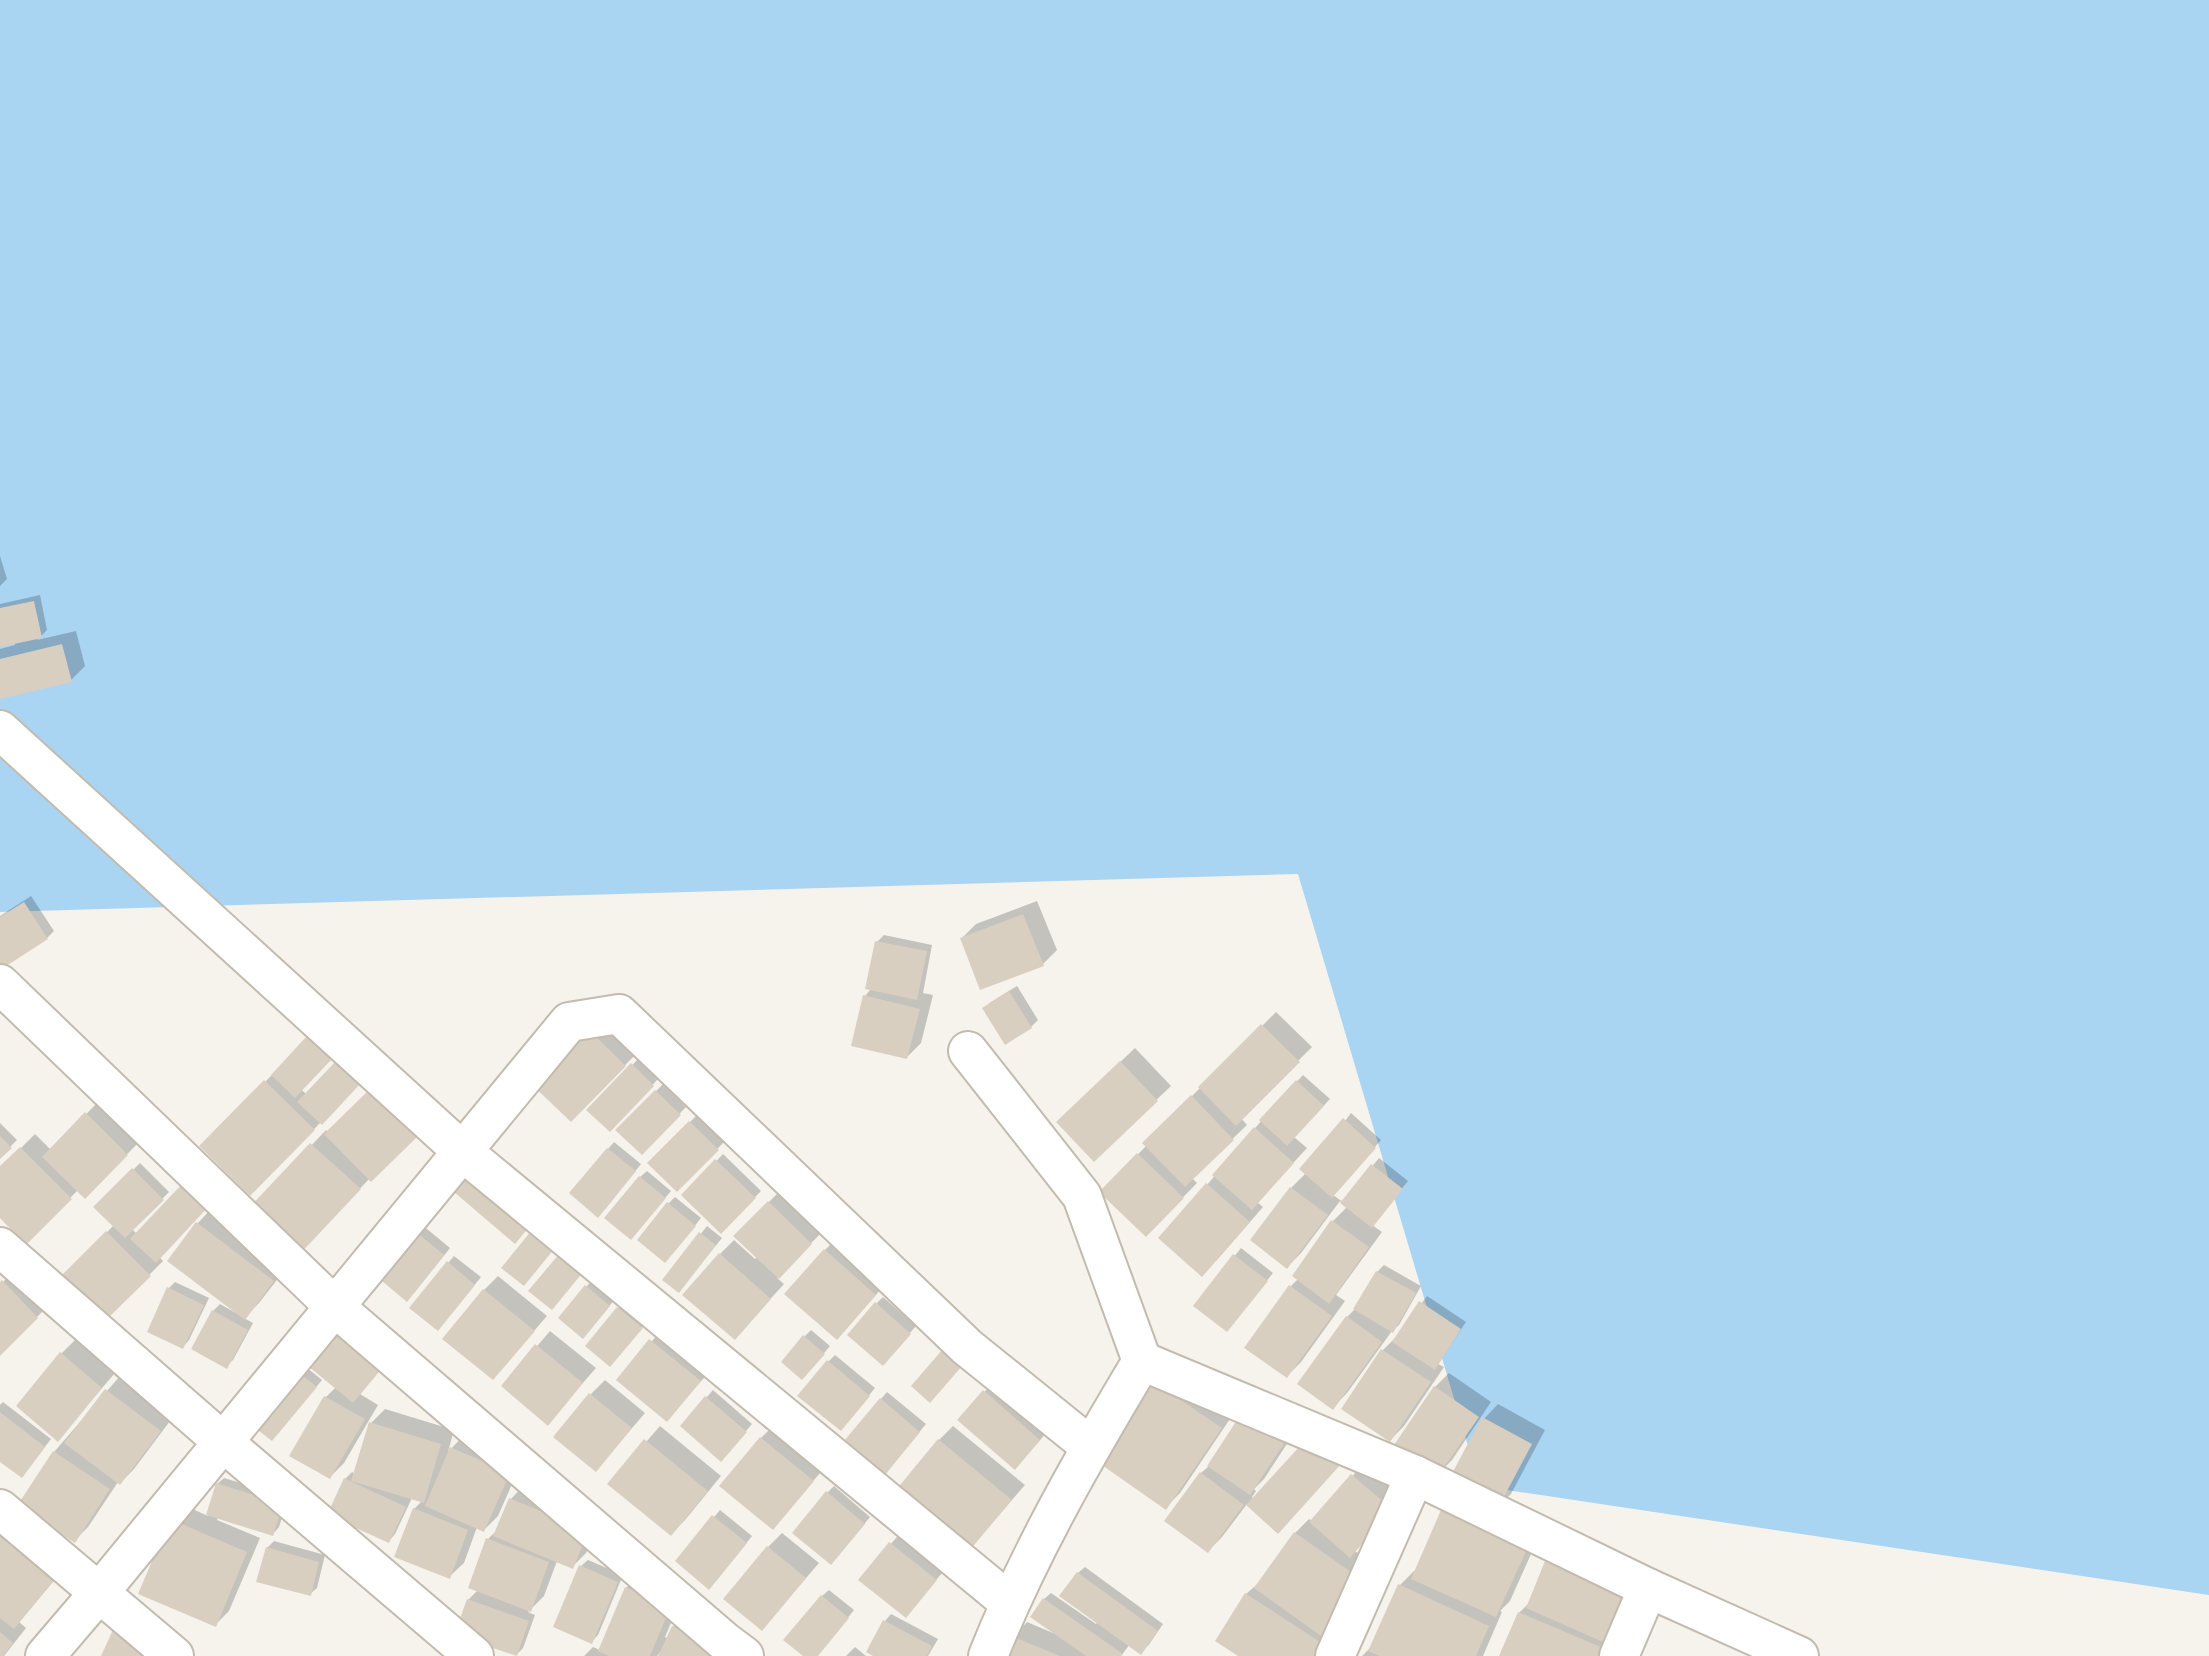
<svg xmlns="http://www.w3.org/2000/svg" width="2209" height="1656" font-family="'Exo 2',sans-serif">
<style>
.water{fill:#a9d4f2}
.shadow{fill:#0003}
.building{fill:#d8cfc1}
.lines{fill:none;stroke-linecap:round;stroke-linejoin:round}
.minor-casing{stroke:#c2bbae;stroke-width:42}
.minor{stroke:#fff;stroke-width:38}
</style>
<rect width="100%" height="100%" fill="#f6f3ec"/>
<!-- water -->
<polygon class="water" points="0,0 2209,0 2209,1595 1480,1486 1298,874 0,912"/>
<!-- shadow -->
<g class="shadow">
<polygon points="0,556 7,579 0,586"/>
<polygon points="40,595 47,630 37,640 76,631 85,666 71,680 0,697 0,649 15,645 14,642 0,645 0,604"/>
<polygon points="31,896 54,931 47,938 0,968 0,916"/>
<polygon points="1037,901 1057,950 1043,964 962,938 976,924"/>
<polygon points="884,935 932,945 923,993 933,995 921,1043 907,1057 865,996 871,989 877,942"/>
<polygon points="1017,986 1038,1020 1031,1027 984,1008 991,1002"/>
<polygon points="596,1010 639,1051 571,1120"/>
<polygon points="1276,1012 1312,1047 1241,1118 1247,1125 1192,1178 1197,1183 1146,1235 1102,1192 1147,1145 1145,1143"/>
<polygon points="314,1032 336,1052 301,1089 306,1094 321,1122 250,1194 265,1082"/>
<polygon points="1135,1048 1171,1086 1094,1159 1072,1108"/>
<polygon points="639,1058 659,1078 610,1130 589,1110"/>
<polygon points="1303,1075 1330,1099 1294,1137 1307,1148 1257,1202 1263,1207 1216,1261 1207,1185 1262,1120"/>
<polygon points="663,1084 686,1107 642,1153 618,1130"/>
<polygon points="100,1100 141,1140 85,1197 78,1190 26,1242 0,1216 0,1169 35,1134 51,1150"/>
<polygon points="1351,1113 1381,1140 1333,1195 1343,1202 1379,1158 1408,1181 1372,1225 1382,1232 1336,1295 1345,1301 1301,1362 1287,1376 1291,1286 1298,1279 1333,1221 1347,1207 1340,1201 1301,1253 1287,1267 1291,1188 1306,1173"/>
<polygon points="697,1115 724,1142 677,1190 649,1163"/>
<polygon points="429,1122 371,1179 370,1178 312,1240 251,1209 326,1130 328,1132"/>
<polygon points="0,1123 17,1140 0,1157"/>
<polygon points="614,1142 641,1164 605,1209 608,1149"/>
<polygon points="723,1154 761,1191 721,1232 684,1195"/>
<polygon points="140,1163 169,1192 132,1229 163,1261 107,1317 65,1275 114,1225 96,1207"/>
<polygon points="647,1171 671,1191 637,1231 640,1177"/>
<polygon points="783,1188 825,1229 777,1278 784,1284 735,1338 720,1254 734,1240 755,1259 757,1257 735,1236"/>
<polygon points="675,1197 701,1218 672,1254 668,1204"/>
<polygon points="211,1209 287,1267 259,1303 244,1318 253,1323 233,1360 226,1366 213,1311 220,1304 236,1313 237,1311 169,1260 198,1223"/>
<polygon points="421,1224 450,1248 414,1293 379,1276"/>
<polygon points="707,1226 722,1238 679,1291 665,1280"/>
<polygon points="839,1236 889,1280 851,1323 825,1250"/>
<polygon points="1241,1248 1273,1273 1233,1323 1195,1306"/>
<polygon points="454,1256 481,1277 444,1322 448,1263"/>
<polygon points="1384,1265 1421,1286 1399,1325 1392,1331 1347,1393 1333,1407 1347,1317 1355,1309 1377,1272"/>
<polygon points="17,1268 51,1303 0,1354 0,1285"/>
<polygon points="498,1276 547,1316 493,1378 484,1290"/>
<polygon points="593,1279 616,1298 589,1330 560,1318"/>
<polygon points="175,1282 209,1298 189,1340 183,1347 169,1288"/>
<polygon points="1427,1296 1466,1322 1438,1364 1444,1367 1404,1426 1390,1440 1343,1409 1383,1350 1397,1336"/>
<polygon points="883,1297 916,1326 889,1357 876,1304"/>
<polygon points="625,1301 648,1320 617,1358 588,1346"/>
<polygon points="665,1326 714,1367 667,1419 619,1379"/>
<polygon points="811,1330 830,1346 809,1371 804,1337"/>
<polygon points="550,1331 596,1368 548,1423 503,1386"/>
<polygon points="75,1340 115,1373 58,1439 61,1354"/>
<polygon points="400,1346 360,1394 378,1405 344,1463 330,1477 292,1455 326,1397 336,1387"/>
<polygon points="835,1355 875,1388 847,1422 828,1362"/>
<polygon points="301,1363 322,1380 279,1432"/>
<polygon points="1449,1373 1491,1402 1452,1460 1438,1474 1435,1387"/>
<polygon points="120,1376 173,1417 134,1469 120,1483 118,1482 88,1527 74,1541 54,1452"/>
<polygon points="998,1377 1053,1425 1028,1454 959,1420"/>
<polygon points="605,1380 645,1413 596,1470 591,1394"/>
<polygon points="1156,1383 1234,1413 1180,1493 1166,1507"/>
<polygon points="713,1390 752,1424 727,1453 682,1426"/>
<polygon points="887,1392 926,1424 891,1466 881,1399"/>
<polygon points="3,1402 51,1439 28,1469 0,1459 0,1405"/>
<polygon points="1498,1404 1545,1430 1511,1494 1497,1508 1484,1419"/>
<polygon points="385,1409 454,1430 448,1452 465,1434 523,1459 498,1516 484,1530 477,1527 464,1563 449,1577 414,1509 422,1501 412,1498 395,1534 389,1541 345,1479 352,1472 355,1474 371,1423"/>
<polygon points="775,1424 826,1466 773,1528 761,1438"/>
<polygon points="660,1426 721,1476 685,1520 671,1534 610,1483"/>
<polygon points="953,1426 1025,1485 969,1549 939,1440"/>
<polygon points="1298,1427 1264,1479 1254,1489 1256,1491 1252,1497 1278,1532 1247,1504 1222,1537 1208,1551 1201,1473 1209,1466"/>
<polygon points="1366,1461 1404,1494 1355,1551 1374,1564 1350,1638 1241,1656 1246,1594 1261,1581 1295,1533 1309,1519 1312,1521"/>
<polygon points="224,1478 288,1497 279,1527 273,1534 218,1517 217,1520 260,1538 229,1611 215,1625 141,1593 186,1506 208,1516 217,1484"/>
<polygon points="525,1484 601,1517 586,1553 572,1567 557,1561 544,1596 528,1612 535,1615 523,1648 516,1655 468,1600 478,1590 488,1539 497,1530 511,1499"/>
<polygon points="834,1486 870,1517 838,1556 827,1493"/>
<polygon points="1456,1497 1540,1534 1510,1601 1500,1611 1502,1612 1483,1656 1362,1656 1373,1645 1399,1586 1414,1571 1416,1572 1442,1511"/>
<polygon points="720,1510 752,1536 716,1581 677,1561"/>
<polygon points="0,1528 69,1563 19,1622 26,1628 4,1656 0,1656"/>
<polygon points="904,1529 949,1565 905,1616 860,1579"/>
<polygon points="782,1533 819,1563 762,1629 768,1547"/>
<polygon points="274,1541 325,1555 317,1588 310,1594 267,1548"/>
<polygon points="588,1560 623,1575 598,1635 591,1642 581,1566"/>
<polygon points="1085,1567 1163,1624 1148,1646 1130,1644 1121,1656 1005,1656 1013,1637 1027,1622 1053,1633 1044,1599 1051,1593 1096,1624 1098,1622 1078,1573"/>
<polygon points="640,1573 684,1592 665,1637 668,1639 673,1627 687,1613 736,1635 660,1656 662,1650 657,1656 584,1656 593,1647 600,1650 626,1588"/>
<polygon points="1646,1578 1606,1656 1501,1656 1519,1613 1530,1602"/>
<polygon points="829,1590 854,1610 817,1656 806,1656 822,1596"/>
<polygon points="891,1614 938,1639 928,1656 877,1656 868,1651 885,1621"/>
<polygon points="855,1647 866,1656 846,1656"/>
</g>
<!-- building -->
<g class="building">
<polygon points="34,601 42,638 0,647 0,608"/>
<polygon points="62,644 72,682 0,699 0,659"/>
<polygon points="24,902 48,939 0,970 0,917"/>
<polygon points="1023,914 1044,966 980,990 960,938"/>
<polygon points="875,941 927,951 917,1000 865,989"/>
<polygon points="1009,991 1032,1028 1005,1045 982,1008"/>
<polygon points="863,995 920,1009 907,1059 851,1046"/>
<polygon points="581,1022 626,1066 571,1122 526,1079"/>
<polygon points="1261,1024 1300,1062 1236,1126 1198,1087"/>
<polygon points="306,1037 331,1060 295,1098 271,1075"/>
<polygon points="336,1061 360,1084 322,1125 297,1102"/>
<polygon points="1120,1061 1158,1101 1094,1162 1056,1122"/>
<polygon points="631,1063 654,1086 610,1132 586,1110"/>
<polygon points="264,1080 315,1130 250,1196 199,1146"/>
<polygon points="1296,1080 1324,1106 1287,1146 1259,1120"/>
<polygon points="370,1089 417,1137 371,1182 324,1134"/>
<polygon points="655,1090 681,1115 642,1155 615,1130"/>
<polygon points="1191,1095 1234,1140 1185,1187 1142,1143"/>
<polygon points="85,1112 128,1155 85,1199 42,1157"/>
<polygon points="1343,1118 1376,1148 1332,1198 1299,1169"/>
<polygon points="689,1121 719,1150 677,1192 647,1163"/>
<polygon points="1254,1127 1294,1163 1252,1210 1212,1175"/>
<polygon points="0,1136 12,1148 0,1159"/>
<polygon points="310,1143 361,1189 298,1256 248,1209"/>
<polygon points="20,1147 72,1199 26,1245 0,1218 0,1166"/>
<polygon points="607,1148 636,1171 598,1218 569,1193"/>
<polygon points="1137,1153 1184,1198 1146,1237 1099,1192"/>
<polygon points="470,1158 539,1215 515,1244 447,1186"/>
<polygon points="715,1159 756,1198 721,1234 681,1195"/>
<polygon points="1371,1164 1403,1189 1372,1228 1340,1203"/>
<polygon points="132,1168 164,1200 125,1238 93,1207"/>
<polygon points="639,1176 666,1198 631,1240 604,1218"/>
<polygon points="184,1182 209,1206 156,1263 130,1239"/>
<polygon points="1206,1183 1250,1222 1202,1277 1158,1238"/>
<polygon points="1290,1187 1328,1215 1287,1269 1250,1240"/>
<polygon points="768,1201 812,1244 779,1279 733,1236"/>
<polygon points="667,1202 696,1226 665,1263 637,1240"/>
<polygon points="540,1220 563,1238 524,1286 501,1268"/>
<polygon points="1331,1220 1369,1247 1329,1304 1292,1276"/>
<polygon points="196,1222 274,1281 245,1320 167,1261"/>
<polygon points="414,1230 444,1255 407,1302 376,1276"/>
<polygon points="106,1231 151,1276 107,1319 62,1275"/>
<polygon points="699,1232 716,1245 679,1293 662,1280"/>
<polygon points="565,1247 588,1266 552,1310 528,1291"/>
<polygon points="824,1249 876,1295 837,1340 784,1294"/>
<polygon points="719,1253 771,1299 735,1340 682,1295"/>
<polygon points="1233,1254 1268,1281 1227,1332 1193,1306"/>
<polygon points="447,1261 475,1285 438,1331 409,1308"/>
<polygon points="1376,1271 1416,1293 1393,1333 1353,1309"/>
<polygon points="2,1280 38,1318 0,1356 0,1282"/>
<polygon points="585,1285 610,1306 583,1339 558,1318"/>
<polygon points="1289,1285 1332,1316 1287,1378 1244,1348"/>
<polygon points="167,1287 204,1305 183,1349 147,1332"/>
<polygon points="483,1289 535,1331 493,1380 442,1339"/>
<polygon points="1419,1301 1461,1329 1435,1370 1392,1342"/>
<polygon points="875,1302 911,1334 883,1366 847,1335"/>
<polygon points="617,1307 643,1328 610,1367 585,1346"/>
<polygon points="212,1310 248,1330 227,1369 191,1349"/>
<polygon points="1346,1316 1382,1342 1333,1410 1297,1384"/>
<polygon points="336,1319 388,1361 353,1403 302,1361"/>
<polygon points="803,1335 825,1354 802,1380 781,1362"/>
<polygon points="649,1339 701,1381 667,1422 616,1380"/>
<polygon points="535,1344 583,1383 548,1426 501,1386"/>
<polygon points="943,1349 962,1366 930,1403 911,1386"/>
<polygon points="1381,1349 1431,1382 1390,1442 1341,1409"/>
<polygon points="60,1352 102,1388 58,1442 16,1406"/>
<polygon points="827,1360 870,1396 841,1431 797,1396"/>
<polygon points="294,1369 317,1387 272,1441 249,1423"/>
<polygon points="1154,1382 1222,1428 1166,1510 1099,1463"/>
<polygon points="1434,1386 1479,1417 1438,1476 1394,1445"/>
<polygon points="105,1389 161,1431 120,1485 64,1443"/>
<polygon points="983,1390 1040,1440 1015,1470 957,1420"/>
<polygon points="589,1393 632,1428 596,1472 553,1437"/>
<polygon points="324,1396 365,1419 330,1479 289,1456"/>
<polygon points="705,1396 747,1432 721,1462 680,1426"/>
<polygon points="880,1398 920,1432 885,1475 844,1441"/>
<polygon points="0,1412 45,1447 22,1478 0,1462"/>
<polygon points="1241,1414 1285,1442 1250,1495 1207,1466"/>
<polygon points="1482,1417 1532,1444 1497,1510 1447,1483"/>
<polygon points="369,1422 441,1444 424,1503 351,1481"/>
<polygon points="1311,1434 1342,1463 1278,1534 1246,1505"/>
<polygon points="760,1437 814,1481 773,1530 719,1486"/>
<polygon points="644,1439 708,1491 671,1536 607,1484"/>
<polygon points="938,1439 1012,1500 969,1551 896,1490"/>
<polygon points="450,1447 510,1473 484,1532 425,1506"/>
<polygon points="53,1451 110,1489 75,1543 17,1506"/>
<polygon points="1200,1472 1244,1505 1208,1553 1164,1521"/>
<polygon points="1351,1474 1392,1509 1350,1558 1309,1522"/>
<polygon points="344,1478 406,1507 389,1543 327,1515"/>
<polygon points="216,1483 283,1504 273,1536 206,1515"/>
<polygon points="826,1491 865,1524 831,1565 792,1533"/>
<polygon points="509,1498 588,1531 573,1569 493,1536"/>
<polygon points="413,1508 468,1530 450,1579 394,1557"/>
<polygon points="1441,1510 1527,1549 1496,1617 1411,1579"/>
<polygon points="712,1515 747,1543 709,1590 675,1561"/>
<polygon points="170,1519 247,1552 216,1627 138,1594"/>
<polygon points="0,1531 56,1578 14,1629 0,1618"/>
<polygon points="1294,1532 1361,1579 1321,1636 1254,1588"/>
<polygon points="486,1538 549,1562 531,1612 468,1588"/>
<polygon points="889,1542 937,1580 906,1618 858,1580"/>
<polygon points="767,1546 806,1578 762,1631 723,1599"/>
<polygon points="266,1547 319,1562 311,1596 256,1582"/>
<polygon points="1547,1556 1633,1593 1610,1645 1526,1608"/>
<polygon points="579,1565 618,1582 592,1644 553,1627"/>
<polygon points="1077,1572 1158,1631 1141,1655 1059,1596"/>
<polygon points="1398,1584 1489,1626 1476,1656 1379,1656 1368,1651"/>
<polygon points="625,1587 671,1606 650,1656 609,1656 598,1651"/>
<polygon points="1245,1593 1337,1653 1335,1656 1238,1656 1215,1641"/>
<polygon points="821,1595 849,1618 818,1656 803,1656 783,1640"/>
<polygon points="1043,1598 1123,1654 1121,1656 1086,1656 1030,1617"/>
<polygon points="467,1599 529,1621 517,1656 454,1635"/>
<polygon points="1518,1612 1603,1648 1600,1656 1499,1656"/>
<polygon points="118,1619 158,1656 101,1656"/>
<polygon points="883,1620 932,1646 927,1656 873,1656 866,1652"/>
<polygon points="672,1626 723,1649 720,1656 658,1656"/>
<polygon points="0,1632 13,1643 3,1656 0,1656"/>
<polygon points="1011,1636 1060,1656 1003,1656"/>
</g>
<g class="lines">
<!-- minor casing -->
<g class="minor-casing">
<g id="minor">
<polyline points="0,730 463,1152 1009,1602"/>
<polyline points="0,984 335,1307 724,1641 744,1656"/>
<polyline points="968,1051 1082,1196 1142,1361 1415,1475 1648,1588 1799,1656"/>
<polyline points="0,1247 223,1442 474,1656"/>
<polyline points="0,1509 174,1656"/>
<polyline points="45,1656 98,1594 569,1022 619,1014 967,1347 1091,1447"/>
<path d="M988,1656C1029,1553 1085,1456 1142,1361"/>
<polyline points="1335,1656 1415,1475"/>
<polyline points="1619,1656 1648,1588"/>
</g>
</g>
<!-- minor -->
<use href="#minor" class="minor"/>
</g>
</svg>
